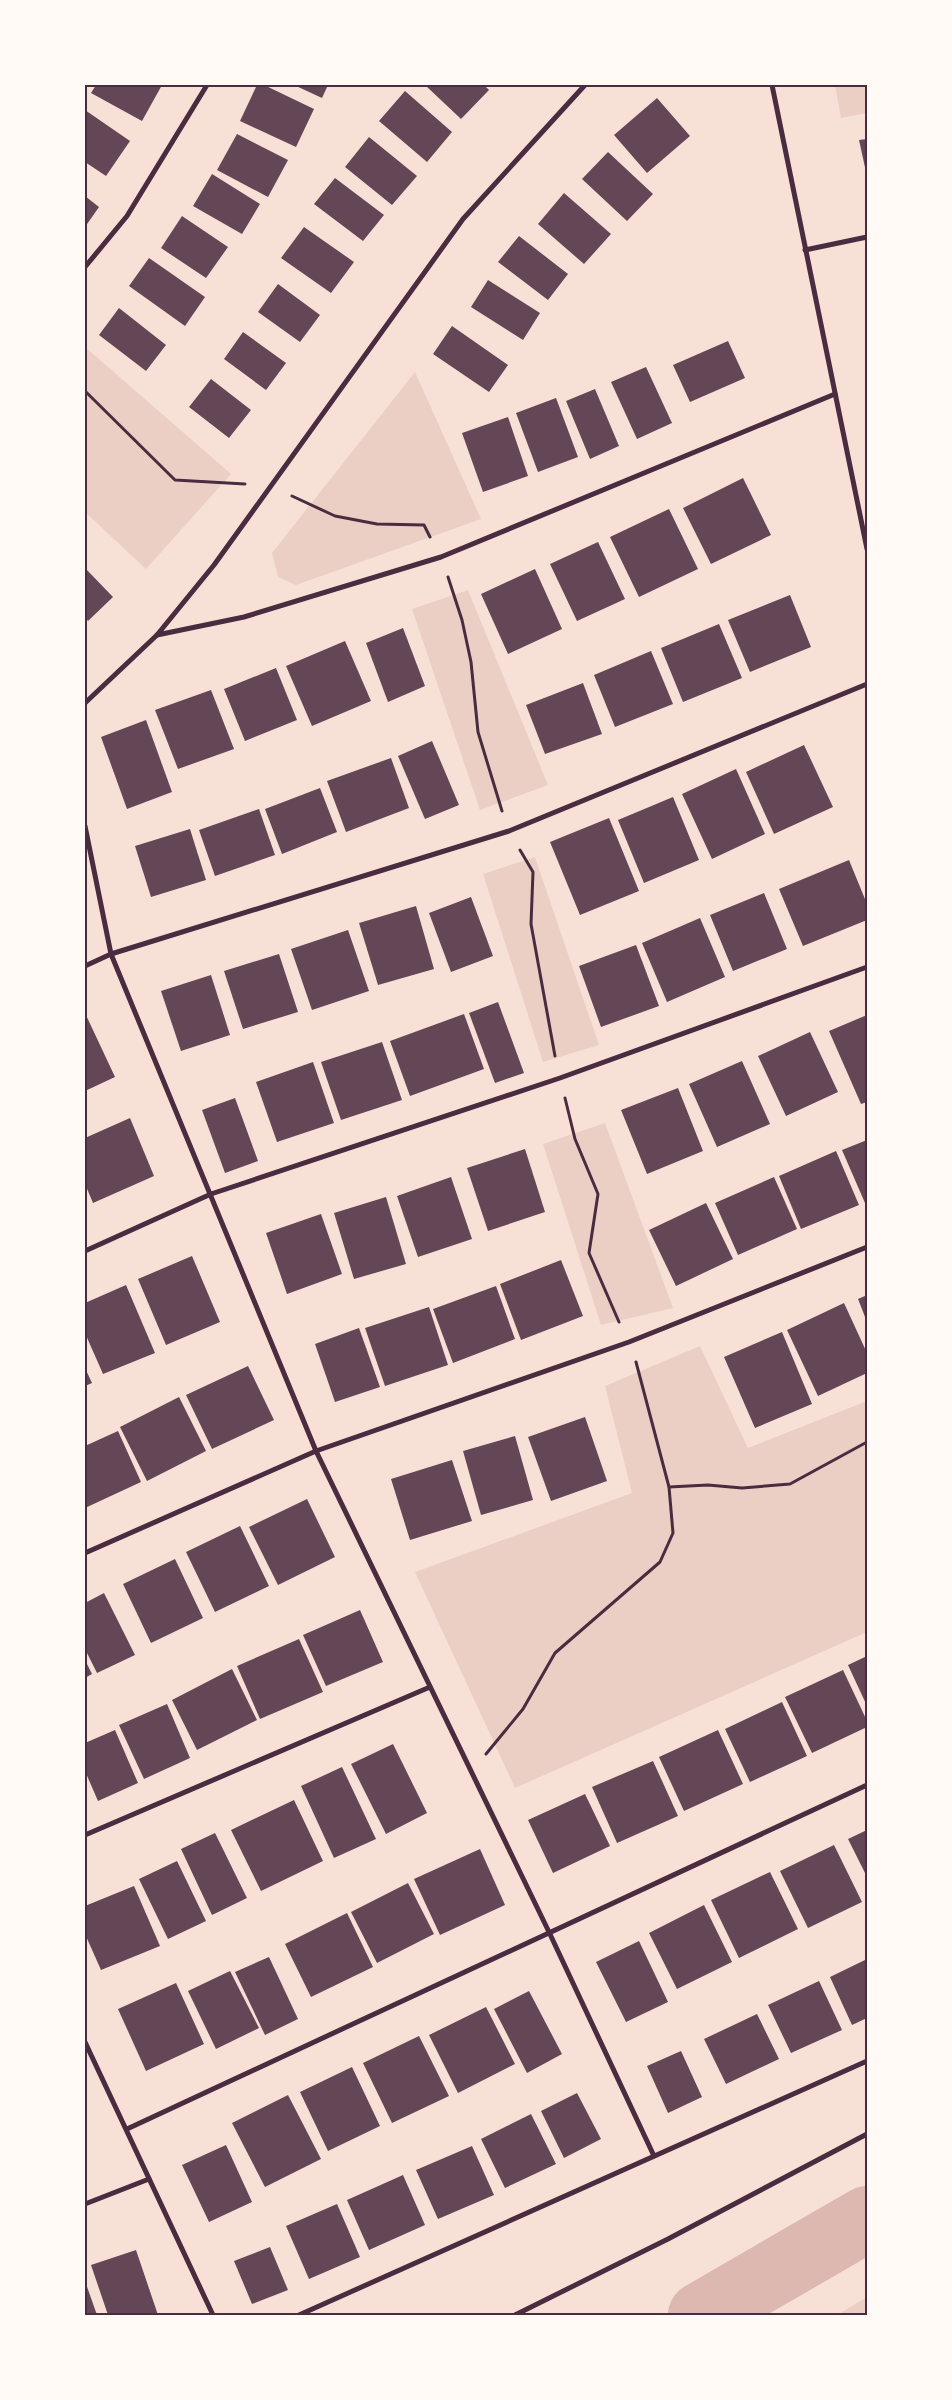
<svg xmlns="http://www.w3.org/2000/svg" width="952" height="2400" font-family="'Space Grotesk',sans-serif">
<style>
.green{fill:#ebcfc5}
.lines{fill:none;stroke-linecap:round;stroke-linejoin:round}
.river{stroke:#dcb8b0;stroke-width:66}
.building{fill:#644757}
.path{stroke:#4a2c40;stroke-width:3}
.minor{stroke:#4a2c40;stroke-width:5}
.neatline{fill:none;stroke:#4a2c40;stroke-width:2}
</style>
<rect width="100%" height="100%" fill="#f7e1d7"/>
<!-- green -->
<g class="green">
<polygon points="835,85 867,85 867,113 841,118"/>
<polygon points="85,347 231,474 146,569 85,512"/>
<polygon points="415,372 481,519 296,585 278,577 272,553"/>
<polygon points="468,590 548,785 480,810 412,609"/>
<polygon points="535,857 599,1045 543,1062 483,874"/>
<polygon points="605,1123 673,1308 601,1325 543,1144"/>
<polygon points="700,1346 748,1448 867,1401 867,1632 515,1788 415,1572 632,1493 605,1386"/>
<polygon points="867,2297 867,2315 837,2315"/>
</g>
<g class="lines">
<!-- river -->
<polyline class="river" points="701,2315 867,2219"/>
</g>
<!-- building -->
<g class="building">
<polygon points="96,85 162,85 142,121 91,93"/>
<polygon points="257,85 264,85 314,109 296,147 240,121"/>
<polygon points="294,85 328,85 322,98"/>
<polygon points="425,85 484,85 489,90 461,119"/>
<polygon points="405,91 452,132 427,162 379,121"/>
<polygon points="657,98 690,136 647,173 614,135"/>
<polygon points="85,110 130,141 106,176 85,162"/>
<polygon points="237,134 288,160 268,197 217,170"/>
<polygon points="369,137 417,176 392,205 345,167"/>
<polygon points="867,139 867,172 866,172 859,140"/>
<polygon points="608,152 653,194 627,221 582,179"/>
<polygon points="212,174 260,204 242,234 193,206"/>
<polygon points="335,178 384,215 363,241 314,204"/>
<polygon points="564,193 611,234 584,264 538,224"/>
<polygon points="85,196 99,207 85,227"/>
<polygon points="182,216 228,247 206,278 161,248"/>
<polygon points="304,227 354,262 331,293 281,258"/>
<polygon points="519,236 568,274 548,300 498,262"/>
<polygon points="149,258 205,297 185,326 129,286"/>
<polygon points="488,280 540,313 523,340 471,307"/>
<polygon points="278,284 320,315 300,342 258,312"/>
<polygon points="119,308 166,345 146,371 99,335"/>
<polygon points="452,326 508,365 489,392 433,354"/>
<polygon points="243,332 286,363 266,390 224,359"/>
<polygon points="728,341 745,378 690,402 673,365"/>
<polygon points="646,367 672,423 637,439 611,382"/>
<polygon points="211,379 251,410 229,438 189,407"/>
<polygon points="595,389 619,446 590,459 566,401"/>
<polygon points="556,398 578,457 538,472 516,413"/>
<polygon points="508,417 528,476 483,492 462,433"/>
<polygon points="743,478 771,535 711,564 683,508"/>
<polygon points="669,509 698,569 639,597 610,537"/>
<polygon points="598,542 625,599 577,621 550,564"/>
<polygon points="85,568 113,597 88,621 85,617"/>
<polygon points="535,569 562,629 508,654 481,594"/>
<polygon points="790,595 811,647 750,672 728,620"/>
<polygon points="719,624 742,678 683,702 661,648"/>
<polygon points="403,628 425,686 388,702 366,643"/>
<polygon points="345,641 371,701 312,726 286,666"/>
<polygon points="651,651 673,704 615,727 594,675"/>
<polygon points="276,668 297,720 245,741 224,689"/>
<polygon points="583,683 602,734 545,754 526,705"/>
<polygon points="211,690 234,749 178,769 155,710"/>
<polygon points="146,720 172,792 127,809 101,737"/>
<polygon points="432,741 459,805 425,819 398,756"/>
<polygon points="804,745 833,807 774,834 746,772"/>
<polygon points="391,758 409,808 346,832 327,781"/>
<polygon points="736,769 765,834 712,859 682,794"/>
<polygon points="320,788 337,832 282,854 265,809"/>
<polygon points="673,797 699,860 644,883 618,820"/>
<polygon points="259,809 275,855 215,876 199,830"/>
<polygon points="609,818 639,891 580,915 550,842"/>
<polygon points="190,829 206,880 151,897 135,846"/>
<polygon points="849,860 867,904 867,920 803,946 779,889"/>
<polygon points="764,893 787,949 733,971 710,915"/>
<polygon points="471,897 493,956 451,972 429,913"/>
<polygon points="416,906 434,969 378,985 359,923"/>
<polygon points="700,918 725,977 667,1002 642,943"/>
<polygon points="348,930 369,991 312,1010 291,949"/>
<polygon points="636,945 659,1006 601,1027 579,966"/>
<polygon points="279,954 298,1012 243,1029 224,971"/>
<polygon points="211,975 230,1035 181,1051 161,991"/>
<polygon points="498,1002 524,1073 495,1083 469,1013"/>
<polygon points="85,1013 115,1077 85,1091"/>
<polygon points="464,1014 484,1069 410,1096 390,1041"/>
<polygon points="867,1015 867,1102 861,1104 829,1031"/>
<polygon points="810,1032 838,1092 786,1116 758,1056"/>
<polygon points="382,1042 402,1100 341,1120 321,1062"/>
<polygon points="742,1061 770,1124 717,1147 689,1084"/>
<polygon points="313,1062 334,1123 277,1142 256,1082"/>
<polygon points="678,1088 703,1151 647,1174 621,1110"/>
<polygon points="235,1098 258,1161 225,1173 202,1110"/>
<polygon points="130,1118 154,1176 93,1203 85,1184 85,1138"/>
<polygon points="867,1140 867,1202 865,1203 842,1150"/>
<polygon points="525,1149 545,1212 488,1231 467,1168"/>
<polygon points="836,1151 859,1205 801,1229 779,1176"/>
<polygon points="451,1177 472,1239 418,1257 397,1196"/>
<polygon points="774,1177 797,1229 738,1255 715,1203"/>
<polygon points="386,1197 406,1264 354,1279 334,1213"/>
<polygon points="706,1203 733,1259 676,1286 649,1230"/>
<polygon points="321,1214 342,1274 287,1294 266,1233"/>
<polygon points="192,1256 220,1322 166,1345 138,1279"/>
<polygon points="561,1260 583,1316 521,1340 500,1284"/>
<polygon points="126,1285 155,1353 103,1374 85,1333 85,1303"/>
<polygon points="496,1286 515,1339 453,1363 433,1309"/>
<polygon points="867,1295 867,1322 858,1299"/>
<polygon points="844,1303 867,1353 867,1373 818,1396 787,1330"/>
<polygon points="429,1307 448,1365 385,1386 365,1328"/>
<polygon points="359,1328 380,1387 335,1402 315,1344"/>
<polygon points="782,1332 812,1404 755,1428 724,1357"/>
<polygon points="248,1366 274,1420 212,1449 186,1395"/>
<polygon points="85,1368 92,1383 85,1386"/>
<polygon points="179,1397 206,1451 147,1481 120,1427"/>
<polygon points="585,1417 607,1481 551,1501 528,1437"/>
<polygon points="118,1431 141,1482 85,1508 85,1446"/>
<polygon points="515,1436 533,1500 481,1515 463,1451"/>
<polygon points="452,1460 472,1521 410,1540 391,1479"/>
<polygon points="307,1499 335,1557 278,1585 249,1527"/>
<polygon points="240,1526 269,1586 215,1612 186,1552"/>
<polygon points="175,1559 203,1618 151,1643 123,1584"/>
<polygon points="104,1593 135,1655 97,1673 85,1649 85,1603"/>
<polygon points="360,1610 383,1662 326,1686 303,1635"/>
<polygon points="299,1639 323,1692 260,1719 237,1666"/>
<polygon points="867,1656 867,1706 848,1665"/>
<polygon points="85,1660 92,1674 85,1678"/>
<polygon points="232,1669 257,1720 197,1750 172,1700"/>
<polygon points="843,1670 867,1721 867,1727 812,1753 785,1697"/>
<polygon points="782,1702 807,1756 750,1782 725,1729"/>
<polygon points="167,1704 190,1758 144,1779 119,1725"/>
<polygon points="115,1730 138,1783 98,1801 85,1771 85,1743"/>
<polygon points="718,1730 743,1784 684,1811 659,1757"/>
<polygon points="393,1744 427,1813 386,1834 351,1764"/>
<polygon points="653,1761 678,1816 617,1843 592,1787"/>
<polygon points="342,1767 376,1839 334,1858 301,1786"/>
<polygon points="585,1794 610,1846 553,1873 528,1820"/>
<polygon points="294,1800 323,1861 261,1891 231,1830"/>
<polygon points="867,1830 867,1877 848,1839"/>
<polygon points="215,1833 247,1898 212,1915 181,1849"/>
<polygon points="834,1845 862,1902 808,1928 780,1871"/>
<polygon points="480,1849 505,1905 440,1935 414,1879"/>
<polygon points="177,1861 206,1921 168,1939 139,1879"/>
<polygon points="770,1872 798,1929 739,1958 711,1900"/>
<polygon points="408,1883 434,1934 377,1963 351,1912"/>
<polygon points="134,1886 160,1946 101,1970 85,1934 85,1906"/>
<polygon points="704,1905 732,1962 677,1989 649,1933"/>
<polygon points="347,1913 373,1967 311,1997 285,1944"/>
<polygon points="639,1941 668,2002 626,2022 596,1962"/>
<polygon points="269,1957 298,2019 265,2035 235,1972"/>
<polygon points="867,1959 867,2018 852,2025 830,1977"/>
<polygon points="230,1971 259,2028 216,2049 188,1991"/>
<polygon points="819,1981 842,2030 791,2053 768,2005"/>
<polygon points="176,1983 204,2044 146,2071 118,2009"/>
<polygon points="529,1991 562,2054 527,2073 494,2009"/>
<polygon points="486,2007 515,2064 458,2093 429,2035"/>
<polygon points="757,2014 779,2059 726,2084 704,2039"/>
<polygon points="419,2036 449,2096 392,2123 363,2063"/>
<polygon points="681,2051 702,2097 668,2113 647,2066"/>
<polygon points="352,2067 380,2126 328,2151 300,2092"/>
<polygon points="577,2093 601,2139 564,2158 541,2111"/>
<polygon points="288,2095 321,2159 265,2187 232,2123"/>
<polygon points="531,2114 556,2164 505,2188 481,2139"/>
<polygon points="226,2145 252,2202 209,2222 182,2165"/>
<polygon points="472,2146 494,2195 438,2219 416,2170"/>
<polygon points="403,2175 425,2225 369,2250 347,2200"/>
<polygon points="337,2204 360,2257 309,2279 286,2226"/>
<polygon points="270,2247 288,2290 252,2304 234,2261"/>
<polygon points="136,2250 158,2315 108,2315 91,2265"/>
<polygon points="85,2281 97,2315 85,2315"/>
</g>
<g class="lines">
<!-- path -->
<g class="path">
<polyline points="85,391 175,480 245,484"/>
<polyline points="292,496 335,516 377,524 424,525 430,537"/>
<polyline points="448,577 462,620 471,662 478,732 502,811"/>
<polyline points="520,850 533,872 531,924 555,1056"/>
<polyline points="565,1098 575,1139 598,1194 589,1253 619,1322"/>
<polyline points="669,1487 708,1485 742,1488 790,1484 867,1442"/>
<polyline points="486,1754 523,1709 555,1653 660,1562 673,1533 669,1487 636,1362"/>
</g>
<!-- minor -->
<g class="minor">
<polyline points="772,85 867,549"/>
<polyline points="805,250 867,237"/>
<polyline points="85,267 127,216 207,85"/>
<polyline points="157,635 244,617 441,557 835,394"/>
<polyline points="85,703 157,635 214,565 463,219 585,85"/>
<polyline points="85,826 111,954 316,1451 549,1932 654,2156"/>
<polyline points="85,966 111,954 509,831 867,684"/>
<polyline points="85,1251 211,1194 560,1078 867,967"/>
<polyline points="85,1553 316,1451 629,1342 867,1247"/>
<polyline points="85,1835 430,1687"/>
<polyline points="85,2042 213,2315"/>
<polyline points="127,2129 867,1785"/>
<polyline points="85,2204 149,2179"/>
<polyline points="299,2315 867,2061"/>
<polyline points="515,2315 668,2239 867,2134"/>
</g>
</g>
<!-- border -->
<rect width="952" height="2400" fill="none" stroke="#fffaf5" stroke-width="172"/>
<rect x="86" y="86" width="780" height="2228" class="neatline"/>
</svg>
